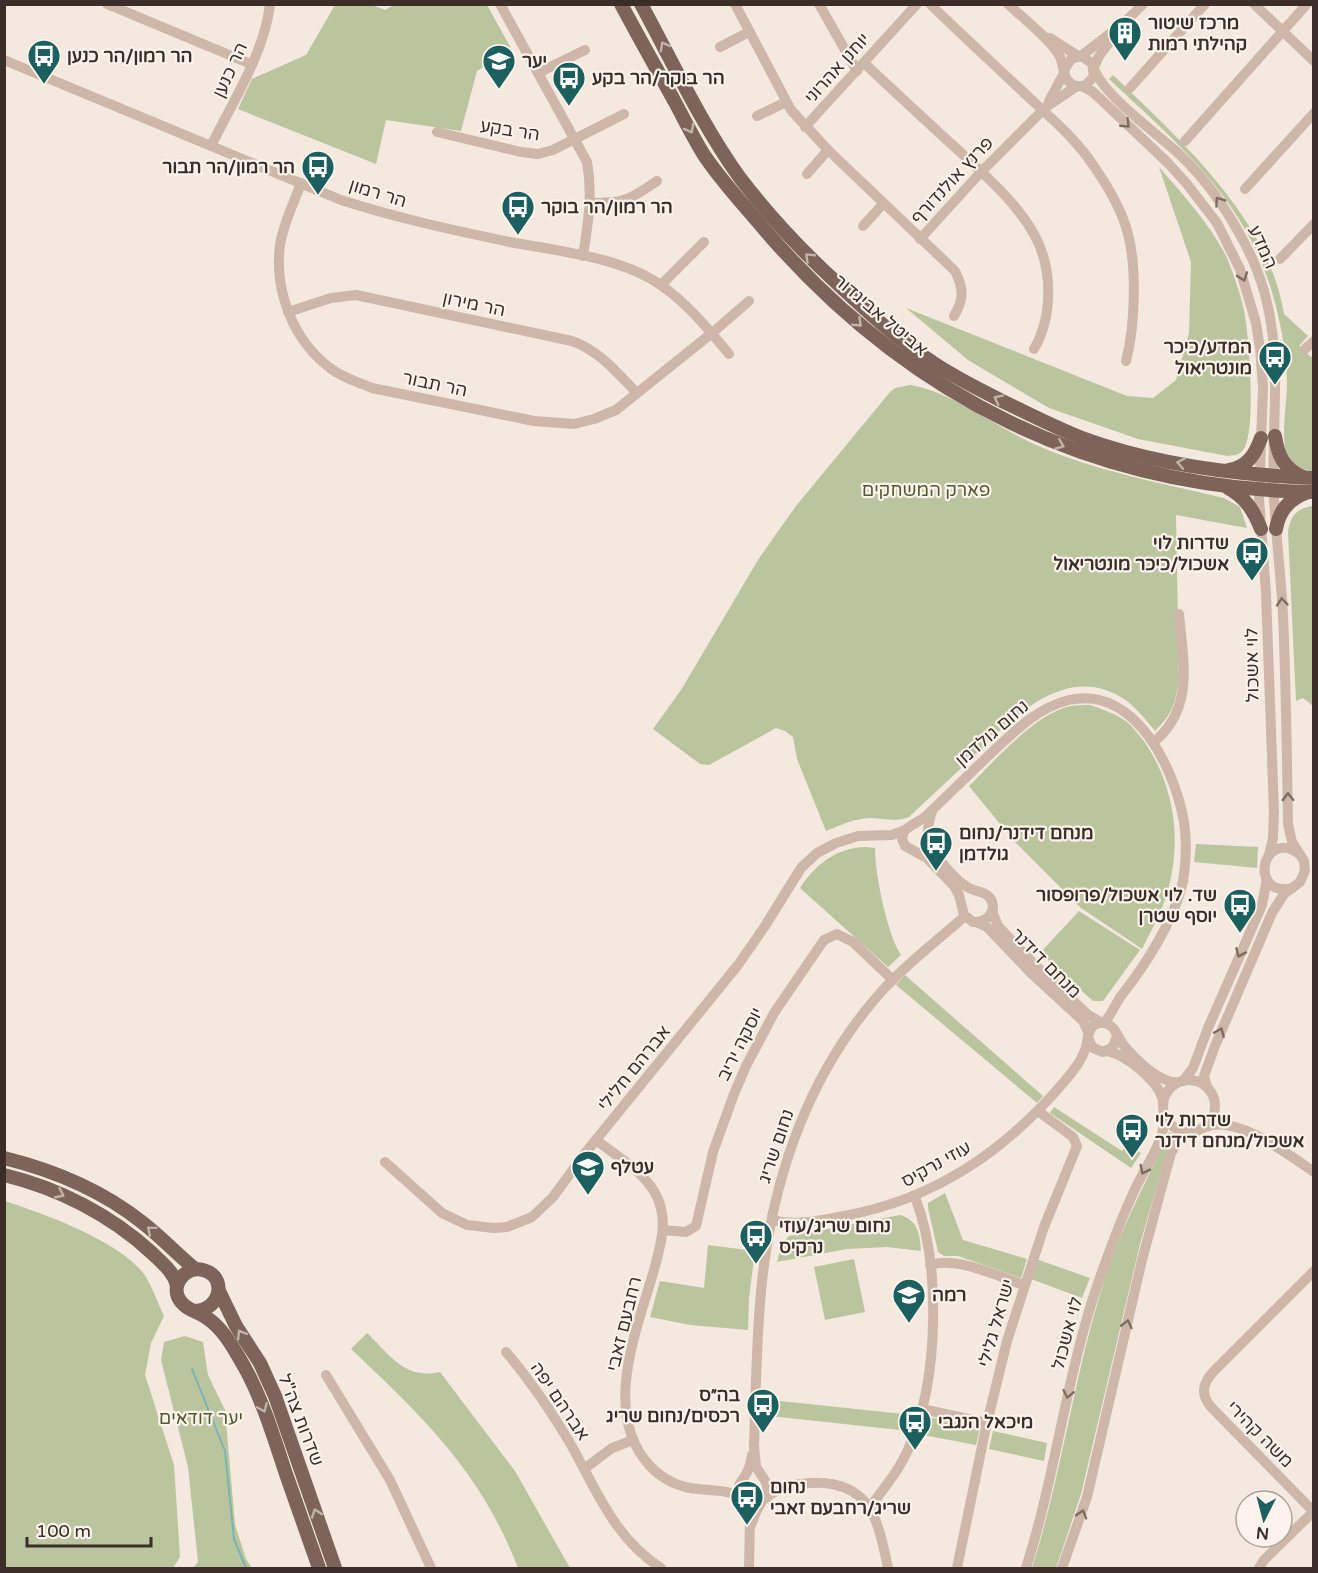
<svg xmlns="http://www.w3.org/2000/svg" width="1318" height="1573" font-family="'Varela Round','Noto Sans Hebrew',sans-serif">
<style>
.green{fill:#bac59d}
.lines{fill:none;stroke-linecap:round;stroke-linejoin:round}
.stream{stroke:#7bb4b2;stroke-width:2}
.minor{stroke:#ceb7a9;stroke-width:10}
.major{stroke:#7d6359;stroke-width:14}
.oneway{stroke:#c2b2aa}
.oneway2{stroke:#7d6c63}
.labels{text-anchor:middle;stroke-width:4.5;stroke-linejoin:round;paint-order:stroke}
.poi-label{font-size:18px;font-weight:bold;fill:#3b2e29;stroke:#fbf3ec;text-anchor:start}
.street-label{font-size:18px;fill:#3b2e29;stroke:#fbf3ec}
.park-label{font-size:18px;fill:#4d5b2b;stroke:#fbf3ec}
</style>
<rect width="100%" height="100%" fill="#f4e9de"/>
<!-- green -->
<g class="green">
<polygon points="335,5 372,5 385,10 394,5 487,5 512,50 477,71 461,131 386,120 376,164 238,109 252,79 306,55"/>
<path d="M1113,75C1179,139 1269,218 1284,314L1308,336L1299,346L1311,357L1313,355V471C1301,470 1289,464 1286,452C1281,432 1287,404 1287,383C1287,361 1283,337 1278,315C1254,207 1186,151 1109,79Z"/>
<path d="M1159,167C1181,192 1213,228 1227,258C1233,273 1239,290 1243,306C1249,328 1257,434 1243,450C1239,456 1233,455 1227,456L1138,439L1049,408L968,360L906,308L1127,396L1153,398L1176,380L1189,333L1191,262Z"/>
<path d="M910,385C950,391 996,427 1034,444C1094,471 1161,483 1224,498L1240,507L1247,528L1176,515L1179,679C1176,702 1172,715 1155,731C1144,718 1134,704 1119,696C1062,664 1010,721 973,757C952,777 930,797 909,817C896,822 885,819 872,818C856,818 840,825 826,831L797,759L793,737L785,731L776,728L709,765L700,764L653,729L681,690L758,560L776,534L796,506L890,392L895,388Z"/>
<path d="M1313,506H1314L1313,706L1303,698L1296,701L1288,532C1290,516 1297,508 1313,506Z"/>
<path d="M1090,705C1102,709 1114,713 1124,720C1131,724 1137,733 1143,740C1173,782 1182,836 1169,886C1164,908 1152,929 1142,949L1081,908L1013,840L969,786C995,761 1035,713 1071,706C1077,705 1084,705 1090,705Z"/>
<polygon points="1196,844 1258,847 1257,868 1194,862"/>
<path d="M866,847L875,848C875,874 887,934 901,955L888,967L800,888C816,864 836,848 866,847Z"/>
<polygon points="1079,911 1140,950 1103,1001 1093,1001 1040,953"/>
<polygon points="905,975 1043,1096 1037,1103 896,985"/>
<polygon points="1054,1107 1122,1151 1128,1144 1141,1153 1131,1168 1050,1113"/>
<path d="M1169,1132L1177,1136L1171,1142L1166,1155L1140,1244L1081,1494L1056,1568H1032C1061,1477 1073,1382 1101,1291C1117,1235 1145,1185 1169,1132Z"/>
<polygon points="945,1193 963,1240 1027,1259 1021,1278 958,1256 944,1256 938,1252 928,1208 928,1203"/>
<path d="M5,1201C44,1214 118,1240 144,1274C152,1286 158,1303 164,1316L151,1343L145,1375L174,1465L180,1557L173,1568H5Z"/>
<path d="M900,1215C918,1220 920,1235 921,1251L887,1247L847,1249L777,1262L782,1243L789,1236Z"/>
<polygon points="708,1245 755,1251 749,1298 748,1330 690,1325 650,1317 660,1281 704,1288"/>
<polygon points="854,1259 865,1312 825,1320 814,1267"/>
<polygon points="1036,1259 1090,1278 1082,1298 1031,1279"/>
<path d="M367,1333C390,1355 405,1380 440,1372L515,1471L570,1568H518C481,1472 424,1418 351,1349Z"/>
<polygon points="185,1336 203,1342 208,1375 225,1410 235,1525 246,1559 252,1568 193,1568 198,1562 188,1467 161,1360 164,1342"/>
<polygon points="770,1400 913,1415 909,1431 770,1416"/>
<polygon points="928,1417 980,1427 976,1445 923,1435"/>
<polygon points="993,1431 1047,1443 1044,1461 989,1449"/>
</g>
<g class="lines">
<!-- stream -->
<polyline class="stream" points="192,1369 225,1451 234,1539 246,1568"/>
<!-- minor -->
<g class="minor">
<polyline points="107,4 251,64"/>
<path d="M500,4L587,162C593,195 588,223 583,256"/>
<path d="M735,4L791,110L828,150L955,271C964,289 964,299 954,316"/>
<polyline points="819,4 857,71"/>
<path d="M930,4C960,33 990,61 1020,89C1045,113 1074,136 1093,165C1107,185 1122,210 1128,234C1137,268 1135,327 1126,361"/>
<path d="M1008,4C1023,18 1050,39 1059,55C1064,63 1062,75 1069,82C1074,87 1080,87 1086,85L1094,76L1092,63L1081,56L1071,59L1065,69"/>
<polyline points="1254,4 1314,61"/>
<polyline points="1050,38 1078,56"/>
<polyline points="720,47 749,32"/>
<polyline points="1081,56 1125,22 1143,4"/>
<path d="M4,60L341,200C397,218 452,230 510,242C557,251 622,257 662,286C688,304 709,330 729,354"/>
<path d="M864,63C895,92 926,121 958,150C985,175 1016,202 1034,234C1053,268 1053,316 1034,349"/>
<polyline points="1094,67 1099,56 1114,36"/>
<path d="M1095,71C1107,98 1155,132 1178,153C1206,179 1228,211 1245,244C1290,328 1270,408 1274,498C1276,537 1281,576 1283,615C1286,684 1287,754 1288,824L1292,842L1304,861L1305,871L1300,882L1284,894L1272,913L1215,1046L1204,1076L1207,1087"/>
<polyline points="538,73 585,50"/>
<polyline points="1082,86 1093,92 1168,163 1187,184 1217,223 1240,269 1256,323 1260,348 1263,387 1259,498 1266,593 1274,812 1273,838 1269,855"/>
<polyline points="1130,88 1205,4"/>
<polyline points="1049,101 1064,73"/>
<polyline points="757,116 786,102"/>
<polyline points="805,127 917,4"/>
<polyline points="437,132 521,152 538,154 553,150 624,114"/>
<polyline points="1185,141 1307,4"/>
<path d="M211,146C232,103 265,52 270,4"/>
<polyline points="807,174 828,150"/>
<path d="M301,183C294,203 283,224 280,245C274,291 293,340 330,368C343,378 358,382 372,388L534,421L574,424L594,419L616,410L712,333L749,301"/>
<polyline points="1245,189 1314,113"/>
<path d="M591,203C626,203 629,200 657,181"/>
<polyline points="863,226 883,204"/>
<polyline points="920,239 981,172 1046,107 1077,86"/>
<polyline points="1280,259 1314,224"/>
<polyline points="661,285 704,242"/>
<path d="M288,312L331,298L356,295L572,341C600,351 617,373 637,393"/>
<polyline points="1305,349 1314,341"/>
<path d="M1154,742C1195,708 1183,661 1179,614"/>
<path d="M927,839C934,855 954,880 969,888C976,892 985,891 990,898C999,911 986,923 973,922L964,915L959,895L954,886L927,858L905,846L902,839L904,831C910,825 919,822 926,816C946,797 965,778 985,759C1010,736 1035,708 1069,700C1136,685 1175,770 1184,822C1187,841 1186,862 1183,881C1175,919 1145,966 1121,996C1115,1005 1111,1015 1104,1023"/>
<path d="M924,846C929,836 927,823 932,812"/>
<path d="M1292,888C1249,898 1261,829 1298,853"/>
<polyline points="992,911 998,926 1032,962 1087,1014 1102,1023"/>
<polyline points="976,922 987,927 1031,973 1083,1021 1089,1034"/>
<path d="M1117,1034C1124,1051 1160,1085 1179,1082"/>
<path d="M1106,1051C1125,1053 1161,1083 1163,1102"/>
<circle cx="1189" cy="1106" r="26"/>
<polyline points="1183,1081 1193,1068 1208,1028 1262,905 1267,879"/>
<path d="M1206,1127C1236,1114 1289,1155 1314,1172"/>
<path d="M596,1140C618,1157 647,1173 658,1199C668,1223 660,1247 654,1270C637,1330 601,1413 650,1466C662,1479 680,1488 698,1489C713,1491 729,1489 742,1499"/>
<polyline points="385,1162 442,1213 467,1225 494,1228 507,1227 532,1217 553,1197 586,1152 738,965 765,926 801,868 817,853 836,843 858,836 892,835 905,830"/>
<path d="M772,1220C796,1226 819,1221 844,1216C935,1199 1004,1152 1064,1082C1073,1071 1082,1061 1086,1047C1088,1040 1087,1032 1093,1026C1103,1018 1115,1026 1117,1036L1113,1047L1103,1052L1093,1048L1088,1038"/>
<polyline points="663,1230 686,1232 696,1226 713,1152 734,1094 746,1066 774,1013 824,940 837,934 853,942 893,980"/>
<path d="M930,1265C957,1256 997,1276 1024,1285"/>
<path d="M506,1352C530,1380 551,1411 570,1443C596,1489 614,1538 661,1568"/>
<polyline points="326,1375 390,1480 431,1568"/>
<polyline points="922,1409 987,1423"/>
<path d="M752,1455C751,1461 750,1468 746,1474C744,1479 739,1482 739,1487C736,1502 752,1507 762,1501"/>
<polyline points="584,1469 612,1448 633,1440"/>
<path d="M766,1498C778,1487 794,1484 810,1483C871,1480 878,1520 888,1568"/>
<path d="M870,1507C885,1487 901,1468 910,1445C939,1378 941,1264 915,1197"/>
<path d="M1313,1511L1211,1407C1201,1395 1202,1385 1212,1373L1314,1271"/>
<path d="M751,1525L757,1510L768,1491L766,1482L756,1467L754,1446C756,1391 756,1336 762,1282C773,1176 809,1073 881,992C906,964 937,941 965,916"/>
<polyline points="749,1568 750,1518"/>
<polyline points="957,1568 986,1427 1007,1341 1044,1227 1077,1146 1073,1137 1038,1111"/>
<path d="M1026,1568C1054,1480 1065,1387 1093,1298C1105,1262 1118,1226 1134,1191C1145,1167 1164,1143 1165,1116"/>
<polyline points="1062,1568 1087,1497 1142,1260 1171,1153 1180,1139 1195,1132"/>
<polyline points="1259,1568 1264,1560 1314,1511"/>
</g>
<!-- major -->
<g class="major">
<path d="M621,4C639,38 658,71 676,104C685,121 694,139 704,155C722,182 744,205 764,229C907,396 1092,489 1314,492"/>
<path d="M641,4C672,61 703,127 740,178C769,216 803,252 838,284C868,312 898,340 932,362C954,377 977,388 1000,400C1027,413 1054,427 1082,438C1155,465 1236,475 1314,478"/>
<path d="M1275,436C1278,456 1284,469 1303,477"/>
<path d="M1229,470C1247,467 1255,455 1261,438"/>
<path d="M1228,488C1246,498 1254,511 1261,529"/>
<path d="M1276,529C1279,511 1290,498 1308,492"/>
<path d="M4,1158C53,1170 103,1191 143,1223C161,1237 177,1254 195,1269"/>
<path d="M4,1175C58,1188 111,1215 152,1253C162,1263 173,1271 177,1285"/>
<polyline points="219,1291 236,1326 260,1363 275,1396 335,1568"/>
<path d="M194,1311C221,1311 228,1276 203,1270C187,1266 172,1282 178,1297C183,1309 197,1311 207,1318C224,1329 235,1351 245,1368C263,1401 274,1438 286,1474C297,1506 308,1537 319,1568"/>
</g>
</g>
<!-- one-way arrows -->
<defs><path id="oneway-chevron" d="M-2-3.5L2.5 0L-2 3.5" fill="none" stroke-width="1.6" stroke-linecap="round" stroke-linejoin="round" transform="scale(1.5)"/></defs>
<g class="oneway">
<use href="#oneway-chevron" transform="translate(664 46) rotate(-119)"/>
<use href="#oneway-chevron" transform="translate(690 129) rotate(61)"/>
<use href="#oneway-chevron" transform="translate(809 257) rotate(-136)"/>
<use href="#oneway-chevron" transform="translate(858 323) rotate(43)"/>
<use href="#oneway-chevron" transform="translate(998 399) rotate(-153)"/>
<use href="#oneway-chevron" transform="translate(1060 445) rotate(22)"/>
<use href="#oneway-chevron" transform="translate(1181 463) rotate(-169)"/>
<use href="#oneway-chevron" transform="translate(60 1194) rotate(25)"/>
<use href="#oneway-chevron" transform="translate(151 1230) rotate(-140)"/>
<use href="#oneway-chevron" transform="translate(241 1334) rotate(-122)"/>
<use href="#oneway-chevron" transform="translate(263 1408) rotate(67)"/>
<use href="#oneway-chevron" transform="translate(316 1513) rotate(-109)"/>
</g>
<g class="oneway2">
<use href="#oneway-chevron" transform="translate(1126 124) rotate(44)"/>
<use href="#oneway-chevron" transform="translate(1219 201) rotate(-125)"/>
<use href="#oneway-chevron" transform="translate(1243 277) rotate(71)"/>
<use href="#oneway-chevron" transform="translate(1282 602) rotate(-95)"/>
<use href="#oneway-chevron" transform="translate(1288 797) rotate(-91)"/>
<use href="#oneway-chevron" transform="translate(1240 953) rotate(114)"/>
<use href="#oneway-chevron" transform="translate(1220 1032) rotate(-67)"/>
<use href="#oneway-chevron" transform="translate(1144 1170) rotate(116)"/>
<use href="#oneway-chevron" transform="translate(1127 1324) rotate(-77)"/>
<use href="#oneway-chevron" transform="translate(1068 1394) rotate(102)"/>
<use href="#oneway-chevron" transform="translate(1082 1514) rotate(-73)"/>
</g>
<!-- icons -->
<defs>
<g id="building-pin" transform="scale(1.725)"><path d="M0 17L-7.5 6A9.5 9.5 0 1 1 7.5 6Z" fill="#1b5f5f" stroke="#fbf3ec"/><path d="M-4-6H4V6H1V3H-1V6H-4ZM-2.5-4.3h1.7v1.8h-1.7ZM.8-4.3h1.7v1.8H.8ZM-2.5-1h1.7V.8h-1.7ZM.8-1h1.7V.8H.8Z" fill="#fff"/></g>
<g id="bus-pin" transform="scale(1.725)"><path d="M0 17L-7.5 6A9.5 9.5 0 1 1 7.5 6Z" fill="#1b5f5f" stroke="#fbf3ec"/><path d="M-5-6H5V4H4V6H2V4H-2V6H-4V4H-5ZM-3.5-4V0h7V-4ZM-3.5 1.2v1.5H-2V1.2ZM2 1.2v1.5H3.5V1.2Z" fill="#fff"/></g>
<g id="school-pin" transform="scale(1.725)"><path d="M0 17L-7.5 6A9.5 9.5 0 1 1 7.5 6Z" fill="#1b5f5f" stroke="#fbf3ec"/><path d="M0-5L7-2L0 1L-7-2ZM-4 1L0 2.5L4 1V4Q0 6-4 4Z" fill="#fff"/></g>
</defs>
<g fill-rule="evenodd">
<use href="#building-pin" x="1125" y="33"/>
<use href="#bus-pin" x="44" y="56"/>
<use href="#school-pin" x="499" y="61"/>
<use href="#bus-pin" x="569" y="78"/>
<use href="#bus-pin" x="318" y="167"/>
<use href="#bus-pin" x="518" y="207"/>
<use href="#bus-pin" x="1275" y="357"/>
<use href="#bus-pin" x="1252" y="553"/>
<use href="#bus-pin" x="936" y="843"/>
<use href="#bus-pin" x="1240" y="905"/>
<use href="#bus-pin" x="1132" y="1130"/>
<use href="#school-pin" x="588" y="1167"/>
<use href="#bus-pin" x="756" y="1236"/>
<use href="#school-pin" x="909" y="1295"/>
<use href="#bus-pin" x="763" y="1405"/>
<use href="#bus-pin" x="915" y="1422"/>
<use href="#bus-pin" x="747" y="1497"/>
</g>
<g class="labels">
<!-- poi labels -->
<g class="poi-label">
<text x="1148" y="29">מרכז שיטור<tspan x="1148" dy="21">קהילתי רמות</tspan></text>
<text x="67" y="62">הר רמון/הר כנען</text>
<text x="522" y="67">יער</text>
<text x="592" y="84">הר בוקר/הר בקע</text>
<text x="295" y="173" text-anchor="end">הר רמון/הר תבור</text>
<text x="541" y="213">הר רמון/הר בוקר</text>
<text x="1252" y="353" text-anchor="end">המדע/כיכר<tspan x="1252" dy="21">מונטריאול</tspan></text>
<text x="1229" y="549" text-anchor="end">שדרות לוי<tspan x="1229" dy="21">אשכול/כיכר מונטריאול</tspan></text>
<text x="959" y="839">מנחם דידנר/נחום<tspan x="959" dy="21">גולדמן</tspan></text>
<text x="1217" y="901" text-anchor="end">שד. לוי אשכול/פרופסור<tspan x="1217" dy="21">יוסף שטרן</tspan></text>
<text x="1155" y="1126">שדרות לוי<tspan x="1155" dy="21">אשכול/מנחם דידנר</tspan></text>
<text x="611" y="1173">עטלף</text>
<text x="779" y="1232">נחום שריג/עוזי<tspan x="779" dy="21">נרקיס</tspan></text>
<text x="932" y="1301">רמה</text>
<text x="740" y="1401" text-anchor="end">בה״ס<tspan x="740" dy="21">רכסים/נחום שריג</tspan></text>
<text x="938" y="1428">מיכאל הנגבי</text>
<text x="770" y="1493">נחום<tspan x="770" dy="21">שריג/רחבעם זאבי</tspan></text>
</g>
<!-- street labels -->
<g class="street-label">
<text transform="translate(837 68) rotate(-48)" y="6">יוחנן אהרוני</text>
<text transform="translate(230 70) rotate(-65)" y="6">הר כנען</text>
<text transform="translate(510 130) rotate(9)" y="6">הר בקע</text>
<text transform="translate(952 180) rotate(-47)" y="6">פרנץ אולנדורף</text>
<text transform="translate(378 193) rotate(17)" y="6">הר רמון</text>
<text transform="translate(1263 247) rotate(66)" y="6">המדע</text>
<text transform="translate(474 304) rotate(12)" y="6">הר מירון</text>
<text transform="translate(881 315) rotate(40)" y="6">אביטל אביגדור</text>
<text transform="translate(435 384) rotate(12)" y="6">הר תבור</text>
<text transform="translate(1252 665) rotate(-91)" y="6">לוי אשכול</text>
<text transform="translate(992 733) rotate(-41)" y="6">נחום גולדמן</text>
<text transform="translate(1046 963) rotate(45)" y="6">מנחם דידנר</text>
<text transform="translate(740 1044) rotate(-63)" y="6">יוסקה יריב</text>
<text transform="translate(634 1068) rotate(-51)" y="6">אברהם חלילי</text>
<text transform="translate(776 1146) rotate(-71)" y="6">נחום שריג</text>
<text transform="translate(936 1164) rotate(-29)" y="6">עוזי נרקיס</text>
<text transform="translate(996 1323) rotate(-74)" y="6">ישראל גלילי</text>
<text transform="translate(624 1324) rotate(-76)" y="6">רחבעם זאבי</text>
<text transform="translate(1067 1333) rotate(-75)" y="6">לוי אשכול</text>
<text transform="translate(560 1401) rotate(56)" y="6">אברהם יפה</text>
<text transform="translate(301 1420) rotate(69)" y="6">שדרות צה"ל</text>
<text transform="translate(1260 1434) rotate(45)" y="6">משה קהירי</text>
</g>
<!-- park labels -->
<g class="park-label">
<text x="926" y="496">פארק המשחקים</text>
<text x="201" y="1424">יער דודאים</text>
</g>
</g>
<!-- border -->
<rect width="1318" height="1573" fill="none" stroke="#3b2e29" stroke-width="12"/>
<!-- north arrow -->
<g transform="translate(1264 1519) rotate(186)"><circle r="28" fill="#fbf3ec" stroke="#aea49e" stroke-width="1.5"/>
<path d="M0-4.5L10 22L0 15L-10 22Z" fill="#1b5f5f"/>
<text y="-9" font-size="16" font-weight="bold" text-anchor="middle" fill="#3b2e29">N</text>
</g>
<!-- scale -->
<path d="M27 1537v9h124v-9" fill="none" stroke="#3b2e29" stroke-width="3"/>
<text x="36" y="1537" font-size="18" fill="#3b2e29" stroke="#fbf3ec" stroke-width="4.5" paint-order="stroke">100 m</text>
</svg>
